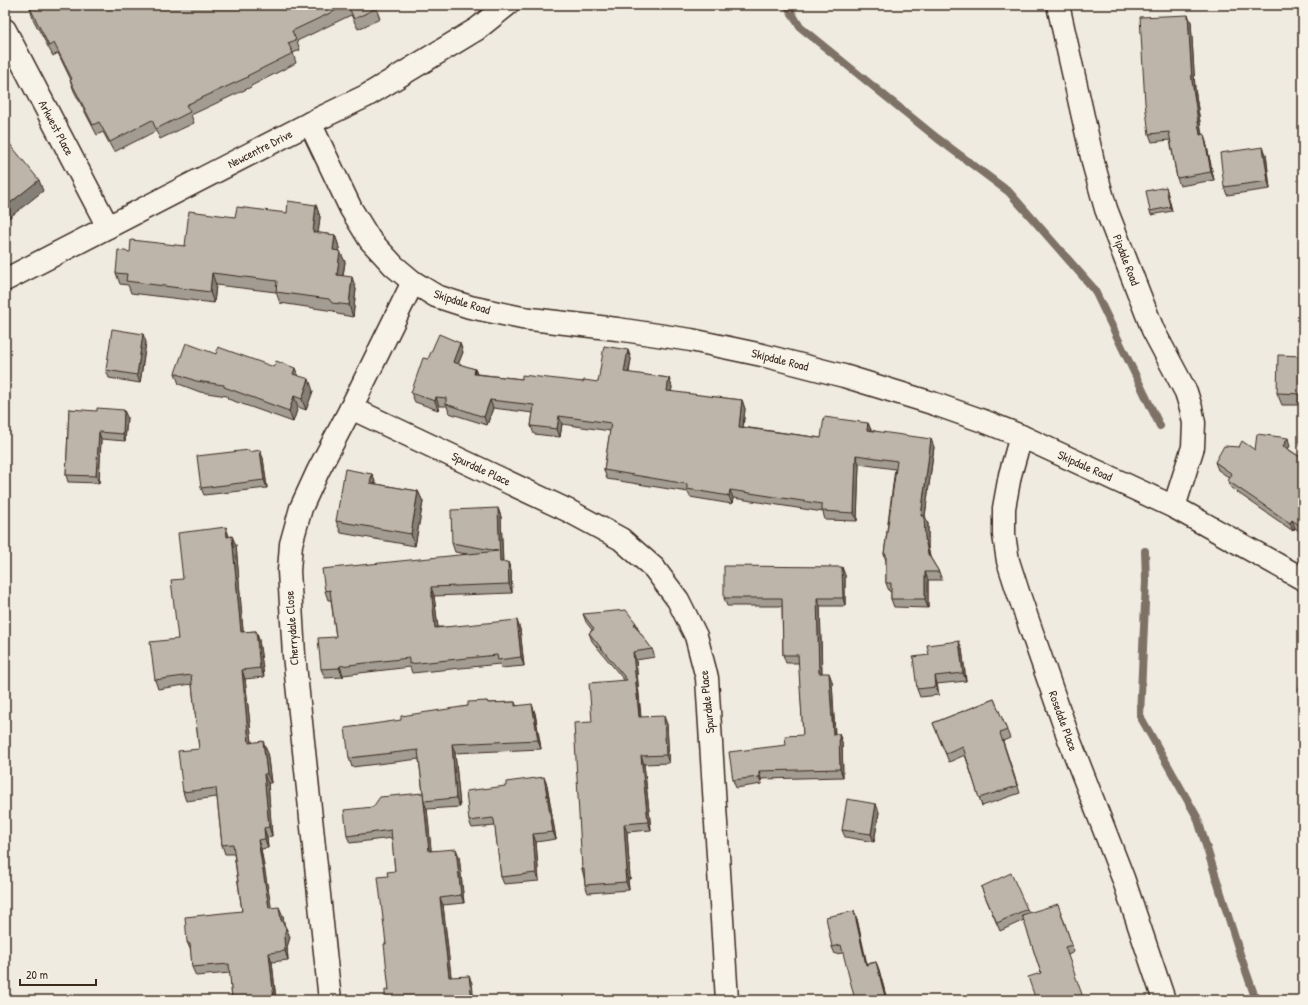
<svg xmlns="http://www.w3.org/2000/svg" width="1308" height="1005" font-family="'Patrick Hand',sans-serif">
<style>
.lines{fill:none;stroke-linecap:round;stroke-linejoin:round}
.stream{stroke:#7e7266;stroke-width:8}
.minor-casing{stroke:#3b2a1e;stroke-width:25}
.minor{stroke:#f7f3e8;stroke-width:22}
.wall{fill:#a39c92;stroke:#3b2a1e}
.shaded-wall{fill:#847f77;stroke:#3b2a1e}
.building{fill:#bdb5aa;stroke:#3b2a1e}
.labels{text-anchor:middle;stroke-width:3;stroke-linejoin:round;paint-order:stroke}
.street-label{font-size:12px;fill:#3b2a1e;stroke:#f7f3e8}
</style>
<rect width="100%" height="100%" fill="#efebe0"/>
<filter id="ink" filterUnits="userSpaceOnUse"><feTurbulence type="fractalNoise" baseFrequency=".025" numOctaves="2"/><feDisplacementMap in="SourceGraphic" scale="8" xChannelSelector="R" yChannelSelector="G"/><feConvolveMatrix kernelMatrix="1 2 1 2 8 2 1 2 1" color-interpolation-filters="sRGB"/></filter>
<g filter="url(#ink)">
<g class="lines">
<!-- stream -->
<g class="stream">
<polyline points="787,5 800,27 937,138 1009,192 1094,289 1160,426"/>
<polyline points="1145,551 1146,581 1140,716 1197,817 1240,954 1256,1000"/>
</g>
<!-- minor casing -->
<g class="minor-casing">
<g id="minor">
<polyline points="1058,5 1094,166 1106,209 1153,330 1186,392 1191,408 1194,423 1193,447 1174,507"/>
<polyline points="5,30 108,227"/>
<polyline points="310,123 351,209 370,240 394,266 413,282 436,296 470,307 522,318 617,329 691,340 762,355 844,376 932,403 986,422 1021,436 1174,507 1303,579"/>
<polyline points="5,280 310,123 366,96 477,29 507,5"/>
<polyline points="351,408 569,511 621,539 654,568 678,600 696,636 707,678 727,1000"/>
<polyline points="1021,436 1010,475 1004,508 1004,535 1008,561 1018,592 1069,739 1123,878 1164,1000"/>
<polyline points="330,1000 294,655 289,571 291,544 301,508 318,471 351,408 413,282"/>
</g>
</g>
<!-- minor -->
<use href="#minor" class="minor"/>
</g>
<!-- wall -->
<g class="wall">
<polygon points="36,5 375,5 380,19 358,29 351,15 297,41 300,50 293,53 296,63 251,86 251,87 191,115 194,123 160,139 156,131 114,152 103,132 97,135 74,91 70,80 71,80 58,53 53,56 33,19 30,8"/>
<polygon points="1188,15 1191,22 1195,89 1202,135 1206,142 1214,180 1180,186 1177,178 1170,140 1152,142 1149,134"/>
<polygon points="5,125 7,131 5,132"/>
<polygon points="1266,154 1270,189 1227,195 1224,187"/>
<polygon points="1167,191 1172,211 1151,215 1150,211"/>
<polygon points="316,205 320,217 318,233 335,235 339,247 339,250 345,262 343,276 356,289 353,317 337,314 334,311 280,303 276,292 216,285 214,303 131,293 128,285 120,284 116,273 130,252 185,246 235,217 287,213"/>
<polygon points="146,342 140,383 109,378 106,370"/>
<polygon points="628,350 631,359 629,373 669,378 672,387 671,392 742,400 745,409 743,427 821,438 868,423 871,430 934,447 925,516 928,524 928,547 930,557 939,572 942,580 928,580 928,608 894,607 891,599 891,592 889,591 886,583 886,561 884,554 895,469 859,464 857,521 825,520 823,512 733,498 732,504 690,497 688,492 607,479 604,470 610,431 562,424 560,437 534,434 531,426 533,413 493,408 487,425 449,413 447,406 439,406 438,410 415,402 411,393 428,359 463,352 458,364 475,369 477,374 522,379 583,382 598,382"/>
<polygon points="216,354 298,376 313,391 306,410 298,407 293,422 228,399 227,396 200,392 179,384 175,373"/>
<polygon points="1303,356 1303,405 1282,405 1277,393"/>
<polygon points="69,409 127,417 125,441 101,439 99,483 68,482 66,475"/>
<polygon points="1290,446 1288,449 1303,459 1303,534 1295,528 1293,531 1231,488 1228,481 1230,478 1218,470 1215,462 1239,447 1255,450"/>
<polygon points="249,452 263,458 267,488 204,495 201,488"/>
<polygon points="372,474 376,484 418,491 423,502 415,546 341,533 336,521"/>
<polygon points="498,508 501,517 503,562 508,562 511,571 512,593 434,596 438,627 520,629 524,666 501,668 500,664 412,673 410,667 343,675 343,677 325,678 321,669 336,637 331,600 328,600 325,591 467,554 455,552 452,543"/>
<polygon points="229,537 236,545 243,632 256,631 259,640 264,677 245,679 252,743 267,751 271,783 268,783 272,836 267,837 268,848 261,849 271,908 283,916 284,924 290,937 287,947 288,960 272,962 276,1000 232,1000 230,973 196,976 192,967 191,951 187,942 242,911 234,854 225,854 222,845 217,797 186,801 183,792 199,749 192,684 158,689 155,680 178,639 183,579"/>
<polygon points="845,575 845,606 820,606 822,673 832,681 835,734 839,734 842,742 843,777 761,779 762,784 736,788 733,780 786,745 803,735 799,663 786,663 783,655 782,606 727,606 724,598"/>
<polygon points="583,614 638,631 652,649 655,657 636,660 641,717 667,724 669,763 644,764 651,830 627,832 630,879 628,879 629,890 588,893 585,885 584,877 582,869 592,722 624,680 592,641 589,633 592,630 586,622"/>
<polygon points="962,649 966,681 937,684 939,695 920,697 917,689 929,655"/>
<polygon points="1303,683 1303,699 1299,689"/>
<polygon points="994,699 1010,738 1003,741 1020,793 982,806 965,755 949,762 933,723"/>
<polygon points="487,701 488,703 515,702 516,705 535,713 541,749 455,753 460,807 427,809 431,851 459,856 464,903 443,905 451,977 472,983 389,990 386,944 388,876 395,871 392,838 350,843 347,836 373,807 423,793 419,759 352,767 349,758 401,720 468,706"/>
<polygon points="547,785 556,839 536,842 539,881 504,884 501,877 495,826 472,828 469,821"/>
<polygon points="879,812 874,842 845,837 842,830"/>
<polygon points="981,887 1027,909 1029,913 1061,912 1074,952 1068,955 1041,973 1024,920 1000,931 984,894"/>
<polygon points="857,919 867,964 876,962 879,970 887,1000 843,953 835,954 832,947"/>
</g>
<!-- shaded-wall -->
<g class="shaded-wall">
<polygon points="1188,15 1191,22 1195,89 1203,143 1200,135 1192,81"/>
<polygon points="1204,134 1206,142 1214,180 1211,172"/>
<polygon points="1263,147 1266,154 1270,189 1268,181"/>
<polygon points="39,180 43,191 5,221 5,207"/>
<polygon points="1166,187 1172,211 1170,207"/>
<polygon points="316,205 320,217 317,244 313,232"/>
<polygon points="335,235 339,247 338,261 333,250"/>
<polygon points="340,251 345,262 341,287 337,275"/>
<polygon points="212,273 216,285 214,303 210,292"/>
<polygon points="352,277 356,289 353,317 349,305"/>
<polygon points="143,334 146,342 140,383 137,375"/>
<polygon points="460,343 463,352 456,370 453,362"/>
<polygon points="628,350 631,359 627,381 624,372"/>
<polygon points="295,368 300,380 293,374"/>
<polygon points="475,369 478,378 474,374"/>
<polygon points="669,378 672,387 670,400 667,391"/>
<polygon points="309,379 313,391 306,410 302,399"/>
<polygon points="294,396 298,407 293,422 289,411"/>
<polygon points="436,397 439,406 438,410 435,401"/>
<polygon points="490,400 493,408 487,425 484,417"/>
<polygon points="742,400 745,409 742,435 739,427"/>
<polygon points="124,410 127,417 125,441 123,434"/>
<polygon points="559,416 562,424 560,437 557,429"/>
<polygon points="868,423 871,431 867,430"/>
<polygon points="99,432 101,439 99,483 96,476"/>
<polygon points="1288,438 1290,446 1285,453 1283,446"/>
<polygon points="931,439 934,447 925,516 928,524 928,547 931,562 928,554 925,538 921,516"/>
<polygon points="260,450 263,458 267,488 264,480"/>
<polygon points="856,455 859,464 857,521 854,513"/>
<polygon points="372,474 376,485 370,483"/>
<polygon points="730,490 733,498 732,504 729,496"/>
<polygon points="418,491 423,502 415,546 411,534"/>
<polygon points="498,508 501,517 503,571 500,562"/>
<polygon points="1292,520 1295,528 1293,531 1290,523"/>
<polygon points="226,527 229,536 227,537"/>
<polygon points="232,536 236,545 244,642 241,632"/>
<polygon points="508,562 511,571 512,593 509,584"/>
<polygon points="842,567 845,575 845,606 843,598"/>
<polygon points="925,572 928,580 928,608 925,599"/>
<polygon points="431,587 434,596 439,637 435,628"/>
<polygon points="817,598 820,606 822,681 819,673"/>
<polygon points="517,620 520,629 524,666 521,657"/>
<polygon points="636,623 639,631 634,624"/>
<polygon points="256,631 259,640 264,677 260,668"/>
<polygon points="959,641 962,649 966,681 963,673"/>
<polygon points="633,652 636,660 641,725 639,717"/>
<polygon points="340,666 343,675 343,677 339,668"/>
<polygon points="242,670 245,679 253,752 249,743"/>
<polygon points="829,673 832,681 835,742 833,735"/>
<polygon points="935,676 937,684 939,695 936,687"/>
<polygon points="532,704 535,713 541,749 538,740"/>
<polygon points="664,716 667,724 669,763 666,755"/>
<polygon points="839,734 842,742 843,777 840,769"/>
<polygon points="263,741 267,751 271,783 267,774"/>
<polygon points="452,744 455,753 460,807 456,798"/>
<polygon points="641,756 644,764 651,830 648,822"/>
<polygon points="759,771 761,779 762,784 759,777"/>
<polygon points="264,774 268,783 272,836 269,827"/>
<polygon points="544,777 547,785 556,839 553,832"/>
<polygon points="424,802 427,809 432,858 429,851"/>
<polygon points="876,804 879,812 874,842 871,834"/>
<polygon points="624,824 627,832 630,879 627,871"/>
<polygon points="264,828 267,837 268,848 265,839"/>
<polygon points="533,834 536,842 539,881 536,873"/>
<polygon points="258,840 261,849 273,917 269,908"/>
<polygon points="456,849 459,856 464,903 461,895"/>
<polygon points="625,871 628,879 629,890 626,882"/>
<polygon points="440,898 443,905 452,985 449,977"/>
<polygon points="279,907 283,916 285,929 281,920"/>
<polygon points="854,911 857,919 868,973 866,965"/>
<polygon points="286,928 290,937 287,947 288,960 285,951 284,938"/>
<polygon points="269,953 272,962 276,1000 274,1000"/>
<polygon points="876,962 879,970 887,1000 886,1000"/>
<polygon points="469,976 472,983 474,1000 472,1000"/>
</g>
<!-- building -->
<g class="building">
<polygon points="36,5 347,5 292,31 296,40 288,43 293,53 247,76 248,77 186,105 190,112 156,129 152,120 110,142 99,122 93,125 70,80 72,79 54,43 49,46 30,8"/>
<polygon points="348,5 375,5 377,8 354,19"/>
<polygon points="1188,15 1192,81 1200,135 1204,134 1211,172 1177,178 1169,132 1149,134 1145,103 1140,17"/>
<polygon points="5,138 39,180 5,207"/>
<polygon points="1263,147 1268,181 1224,187 1220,153"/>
<polygon points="1166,187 1170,207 1150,211 1146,191"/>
<polygon points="288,201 316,205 313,232 335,235 333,250 340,251 337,275 352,277 349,305 332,303 329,299 276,292 277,281 212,273 210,292 126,281 127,274 116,273 118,250 130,252 131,240 185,246 189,211 235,217 237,207 287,213"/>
<polygon points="112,329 143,334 137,375 106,370"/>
<polygon points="439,334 460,343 453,362 475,369 474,374 522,379 522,375 583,382 584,380 598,382 604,346 628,350 624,372 669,378 667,391 742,400 739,427 821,438 824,417 868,423 867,430 931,439 921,516 924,516 925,538 928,554 939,572 925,572 925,599 891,599 891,583 886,583 886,554 884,554 897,461 856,455 854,513 822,511 822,504 730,490 729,496 687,489 687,484 604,470 611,423 559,416 557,429 531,426 534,405 490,400 484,417 446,404 446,398 436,397 435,401 411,393 423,358 428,359"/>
<polygon points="186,343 216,354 218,347 274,367 276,361 295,368 293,374 309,379 302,399 294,396 289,411 224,387 224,385 196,381 175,373"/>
<polygon points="1278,355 1303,356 1303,394 1277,393"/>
<polygon points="97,408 124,410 123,434 99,432 96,476 66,475 69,409 97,411"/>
<polygon points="1257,434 1288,438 1283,446 1303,459 1303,528 1292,520 1290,523 1228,481 1232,474 1215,462 1224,446 1239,447 1242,441 1255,450"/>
<polygon points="249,450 249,452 260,450 264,480 201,488 197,456"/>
<polygon points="345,469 372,474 370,483 418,491 411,534 336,521"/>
<polygon points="498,508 500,562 508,562 509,584 431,587 435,628 517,620 521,657 498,660 497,655 409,664 409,658 340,666 339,668 321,669 318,638 336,637 330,590 325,591 322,569 498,551 452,543 451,510"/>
<polygon points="226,527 227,537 232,536 241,632 256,631 260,668 242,670 249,743 263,741 267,774 264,774 269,827 264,828 265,839 258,840 269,908 279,907 281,920 286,928 284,938 285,951 269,953 274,1000 232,1000 229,964 192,967 190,944 187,942 185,917 242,911 233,844 222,845 216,788 183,792 178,751 199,749 191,675 155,680 150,642 178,639 171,580 183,579 178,533"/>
<polygon points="724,566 842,567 843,598 817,598 819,673 829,673 833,735 839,734 840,769 759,771 759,777 733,780 729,752 786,745 785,736 803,735 798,655 783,655 782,598 724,598"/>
<polygon points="626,610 636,623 634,624 652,649 633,652 639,717 664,716 666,755 641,756 648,822 624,824 627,871 625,871 626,882 585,885 584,869 582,869 574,723 592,722 589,683 627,680 589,633 594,629 583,614"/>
<polygon points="959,641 963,673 935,676 936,687 917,689 913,657 929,655 927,645"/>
<polygon points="1303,683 1303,692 1299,689"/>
<polygon points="994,699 1007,730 1000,733 1017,786 979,798 963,747 946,754 933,723"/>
<polygon points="487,701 488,703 515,702 515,706 532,704 538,740 452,744 456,798 424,801 418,750 349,758 345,728 401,720 401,716 468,706 468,702"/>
<polygon points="544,777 553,832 533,834 536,873 501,877 494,820 493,818 469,821 466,791 506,786 506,782"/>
<polygon points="423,793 429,851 456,849 461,895 440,898 449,977 469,976 472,1000 385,1000 385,990 389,990 384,944 386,944 378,877 388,876 387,872 395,871 391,830 347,836 344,810 373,807 380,797"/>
<polygon points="847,799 876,804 871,834 842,830"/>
<polygon points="1011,873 1027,909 997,923 981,887"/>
<polygon points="1058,904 1072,945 1065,947 1084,1000 1036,1000 1028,977 1041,973 1022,915"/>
<polygon points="854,911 866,965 876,962 886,1000 855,1000 841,945 832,947 826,917"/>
</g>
</g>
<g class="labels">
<!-- street labels -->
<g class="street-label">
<text transform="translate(56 128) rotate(62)" y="4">Arkwest Place</text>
<text transform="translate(260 149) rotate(-27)" y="4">Newcentre Drive</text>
<text transform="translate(1126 260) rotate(69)" y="4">Pipdale Road</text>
<text transform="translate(462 302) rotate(17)" y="4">Skipdale Road</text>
<text transform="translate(780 360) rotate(14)" y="4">Skipdale Road</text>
<text transform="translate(1085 466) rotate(24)" y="4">Skipdale Road</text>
<text transform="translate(481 469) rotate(25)" y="4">Spurdale Place</text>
<text transform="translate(292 628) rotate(-94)" y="4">Cherrydale Close</text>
<text transform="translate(707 702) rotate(-96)" y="4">Spurdale Place</text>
<text transform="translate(1063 721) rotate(70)" y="4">Rosedale Place</text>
</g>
</g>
<!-- margin -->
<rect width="1308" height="1005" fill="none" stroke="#f7f3e8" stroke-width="20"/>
<rect x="10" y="10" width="1288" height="985" fill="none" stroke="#3b2a1e" stroke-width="1.5" filter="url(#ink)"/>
<!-- scale -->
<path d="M20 979v6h76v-6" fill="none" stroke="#3b2a1e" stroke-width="2"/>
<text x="26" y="979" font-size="12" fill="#3b2a1e" stroke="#f7f3e8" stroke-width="3" paint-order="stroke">20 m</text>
</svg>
